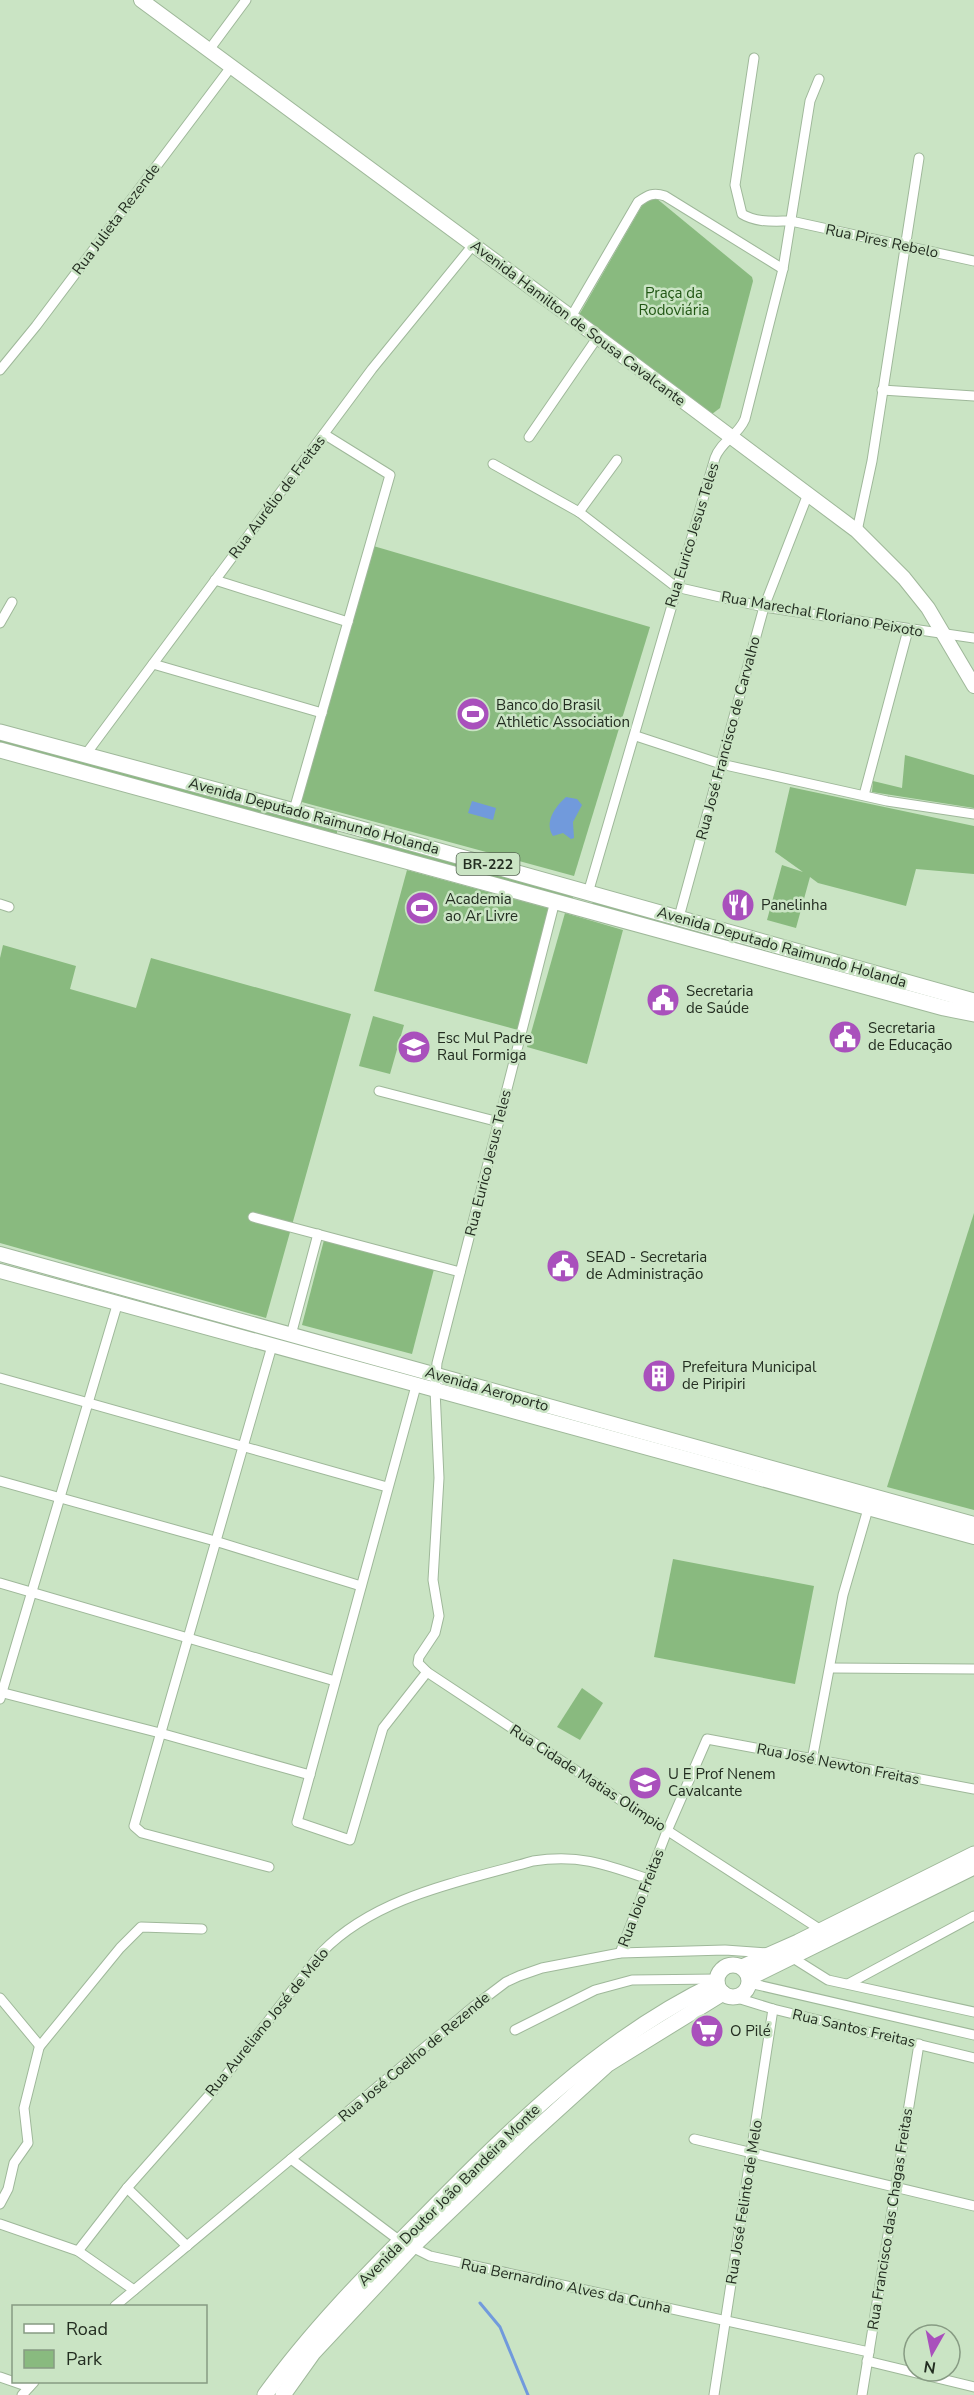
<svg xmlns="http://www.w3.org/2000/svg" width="974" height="2395" font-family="'Nunito Sans',sans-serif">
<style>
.green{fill:#89ba7f}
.water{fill:#719adc}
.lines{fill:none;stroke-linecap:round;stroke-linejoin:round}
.stream{stroke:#719adc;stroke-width:3}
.street-casing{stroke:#9fb89a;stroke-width:11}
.secondary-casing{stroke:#9fb89a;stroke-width:16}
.primary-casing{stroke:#9fb89a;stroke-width:17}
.street{stroke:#fff;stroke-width:9}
.secondary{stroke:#fff;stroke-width:14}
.primary{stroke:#fff;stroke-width:15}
.labels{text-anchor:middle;stroke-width:5;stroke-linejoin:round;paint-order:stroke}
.shield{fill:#cae4c4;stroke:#556452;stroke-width:1.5}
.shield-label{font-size:14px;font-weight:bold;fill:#232d21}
.street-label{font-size:15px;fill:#232d21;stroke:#cae4c4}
.park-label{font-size:15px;fill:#215614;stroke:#cae4c4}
.poi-label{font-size:15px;fill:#232d21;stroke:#cae4c4;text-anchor:start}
</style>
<rect width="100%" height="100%" fill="#cae4c4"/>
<!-- green -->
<g class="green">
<polygon points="656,198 752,277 753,281 720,408 712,414 579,315 644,202"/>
<polygon points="370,545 650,627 574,876 298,801"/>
<polygon points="0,739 337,830 337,834 327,832 320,833 0,747"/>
<polygon points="905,755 974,775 974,808 872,792 873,781 902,788"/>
<polygon points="790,787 974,826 974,874 916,869 906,906 818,883 810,877 796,928 767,920 782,865 803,872 775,852"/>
<polygon points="355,839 374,840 572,894 573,898 570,901 355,842"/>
<polygon points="407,870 551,909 518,1030 374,991"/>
<polygon points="595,901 969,1003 968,1009 594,908 592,903"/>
<polygon points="565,913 623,930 587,1064 527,1047"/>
<polygon points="3,945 76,966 70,989 136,1008 151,958 351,1014 266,1318 0,1243 0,958"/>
<polygon points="373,1016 404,1025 390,1074 359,1066"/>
<polygon points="974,1213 974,1510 887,1487"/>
<polygon points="324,1240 434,1269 412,1354 302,1325"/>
<polygon points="673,1559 814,1586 795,1684 654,1657"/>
<polygon points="582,1688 603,1703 580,1740 557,1727"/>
</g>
<!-- water -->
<g class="water">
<path d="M566,797L577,799L582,805L573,822L574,838L571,839L563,833L553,836C544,822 555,807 566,797Z"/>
<polygon points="472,801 496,808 493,820 468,813"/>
</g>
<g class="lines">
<!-- stream -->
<polyline class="stream" points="480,2303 500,2327 528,2395"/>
<!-- street casing -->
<g class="street-casing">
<g id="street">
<polyline points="209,50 246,0"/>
<path d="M754,58L735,185L742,214C757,223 773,221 791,221L974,261"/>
<path d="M571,317L638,202C648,195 653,192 665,196L783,269"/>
<polyline points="0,370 36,326 231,67"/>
<polyline points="882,390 974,396"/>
<polyline points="529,437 597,338"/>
<polyline points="493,464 579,512 676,587 764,607 974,638"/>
<polyline points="579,512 617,460"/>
<polyline points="857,531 872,461 919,158"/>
<polyline points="215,580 348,622"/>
<polyline points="0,623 12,602"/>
<polyline points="153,664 322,713"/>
<polyline points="636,736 721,764 887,801 974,814"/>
<polyline points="86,754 372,369 473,245"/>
<polyline points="864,795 908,630"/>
<polyline points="294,810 390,475 324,434"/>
<path d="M588,893L715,458C721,441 738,436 745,419L783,269L810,101L819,79"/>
<polyline points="555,901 437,1363 435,1390 439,1478 433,1580 439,1616 435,1633 419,1657 418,1663 427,1672 631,1807 821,1930"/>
<polyline points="0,904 9,907"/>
<polyline points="679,917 764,607 808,494"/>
<polyline points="379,1091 499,1122"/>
<polyline points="253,1217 460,1272"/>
<polyline points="291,1335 318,1234"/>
<polyline points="0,1378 387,1487"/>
<polyline points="416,1386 297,1822 350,1840 383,1728 427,1672"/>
<polyline points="0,1481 215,1541 361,1586"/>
<polyline points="0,1583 335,1681"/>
<polyline points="831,1668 974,1669"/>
<polyline points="0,1692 160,1733 310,1775"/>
<polyline points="0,1699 118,1302"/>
<polyline points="812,1760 843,1595 868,1509"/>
<polyline points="269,1867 142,1833 134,1826 272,1346"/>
<polyline points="620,1953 667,1831 707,1739 974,1789"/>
<polyline points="793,1958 828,1980 974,2012"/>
<polyline points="749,1983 974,2035"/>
<polyline points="848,1984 974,1916"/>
<polyline points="734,1997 773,2009 974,2058"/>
<polyline points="0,1998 40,2046 120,1948 141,1927 202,1929"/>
<polyline points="515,2030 595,1990 632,1980 717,1979"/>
<polyline points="694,2139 974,2206"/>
<polyline points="291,2159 400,2241 430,2256 869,2352"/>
<polyline points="127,2188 187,2246"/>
<polyline points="0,2204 8,2189 14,2163 28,2143 24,2108 40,2044"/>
<polyline points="0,2224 78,2251 134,2290"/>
<path d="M78,2251L127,2188L219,2084L322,1952C377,1896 460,1882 533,1861C579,1854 605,1864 648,1879"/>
<polyline points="115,2306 473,2007 506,1982 519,1976 542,1968 620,1953 725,1950 768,1953"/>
<polyline points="867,2361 974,2387"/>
<polyline points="0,2377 29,2387"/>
<polyline points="22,2395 34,2382"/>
<polyline points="714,2395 773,2009"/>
<polyline points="862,2395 919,2044"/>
</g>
</g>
<!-- secondary casing -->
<g class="secondary-casing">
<g id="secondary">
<polyline points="141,0 571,317 857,531 904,578 928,608 974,686"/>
<polyline points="0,1254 974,1524"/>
<polyline points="0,1271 974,1537"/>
</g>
</g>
<!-- primary casing -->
<g class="primary-casing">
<g id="primary">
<polyline points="0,732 354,827 974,1001"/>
<polyline points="0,750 944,1008 974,1014"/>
<circle cx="733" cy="1981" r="16"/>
<polyline points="742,1967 798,1942 974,1854"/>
<polyline points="749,1978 974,1867"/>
<path d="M265,2395C311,2331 367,2274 423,2218C510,2129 603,2037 717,1983"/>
<polyline points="283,2395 313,2353 412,2247 523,2141 608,2064 723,1993"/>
</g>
</g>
<!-- street -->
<use href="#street" class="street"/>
<!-- secondary -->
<use href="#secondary" class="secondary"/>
<!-- primary -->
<use href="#primary" class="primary"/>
</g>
<!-- icons -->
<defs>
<g id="stadium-disc" transform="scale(1.725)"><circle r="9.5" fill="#a950bc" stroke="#cae4c4"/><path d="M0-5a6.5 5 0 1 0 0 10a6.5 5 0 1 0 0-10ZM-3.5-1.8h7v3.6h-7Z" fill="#fff"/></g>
<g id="restaurant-disc" transform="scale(1.725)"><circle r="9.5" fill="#a950bc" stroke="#cae4c4"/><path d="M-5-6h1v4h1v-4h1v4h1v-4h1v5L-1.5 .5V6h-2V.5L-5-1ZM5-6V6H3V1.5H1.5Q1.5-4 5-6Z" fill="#fff"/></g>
<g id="civic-disc" transform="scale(1.725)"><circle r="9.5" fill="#a950bc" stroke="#cae4c4"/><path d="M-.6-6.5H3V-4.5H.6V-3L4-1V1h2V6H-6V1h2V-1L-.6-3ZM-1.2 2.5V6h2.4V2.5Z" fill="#fff"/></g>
<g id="school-disc" transform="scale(1.725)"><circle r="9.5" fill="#a950bc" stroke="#cae4c4"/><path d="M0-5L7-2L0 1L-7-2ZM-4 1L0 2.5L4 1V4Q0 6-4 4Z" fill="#fff"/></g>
<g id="building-disc" transform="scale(1.725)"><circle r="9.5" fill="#a950bc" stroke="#cae4c4"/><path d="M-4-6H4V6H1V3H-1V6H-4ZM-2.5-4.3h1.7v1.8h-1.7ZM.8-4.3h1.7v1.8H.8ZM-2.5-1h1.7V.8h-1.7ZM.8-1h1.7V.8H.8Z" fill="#fff"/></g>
<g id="supermarket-disc" transform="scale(1.725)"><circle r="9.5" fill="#a950bc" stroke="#cae4c4"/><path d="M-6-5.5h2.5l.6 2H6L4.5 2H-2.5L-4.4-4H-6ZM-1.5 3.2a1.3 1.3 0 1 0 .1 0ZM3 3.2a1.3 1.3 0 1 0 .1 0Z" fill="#fff"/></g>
</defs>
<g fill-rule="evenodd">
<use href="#stadium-disc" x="473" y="714"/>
<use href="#restaurant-disc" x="738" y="905"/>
<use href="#stadium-disc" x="422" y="908"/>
<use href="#civic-disc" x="663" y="1000"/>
<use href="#civic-disc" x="845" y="1037"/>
<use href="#school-disc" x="414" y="1047"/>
<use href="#civic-disc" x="563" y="1266"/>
<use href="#building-disc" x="659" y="1376"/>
<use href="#school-disc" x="645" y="1783"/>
<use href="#supermarket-disc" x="707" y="2031"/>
</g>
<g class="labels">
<!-- shield labels -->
<rect class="shield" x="456.5" y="853" width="63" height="22" rx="4.5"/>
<g class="shield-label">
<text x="488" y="869">BR-222</text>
</g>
<!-- street labels -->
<g class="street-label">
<text transform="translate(116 219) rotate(-53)" y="5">Rua Julieta Rezende</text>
<text transform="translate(882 241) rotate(12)" y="5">Rua Pires Rebelo</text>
<text transform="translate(578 323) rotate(37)" y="5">Avenida Hamilton de Sousa Cavalcante</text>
<text transform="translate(277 497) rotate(-53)" y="5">Rua Aurélio de Freitas</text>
<text transform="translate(692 535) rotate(-73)" y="5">Rua Eurico Jesus Teles</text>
<text transform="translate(822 614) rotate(10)" y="5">Rua Marechal Floriano Peixoto</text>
<text transform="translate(728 738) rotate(-75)" y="5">Rua José Francisco de Carvalho</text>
<text transform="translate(314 816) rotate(15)" y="5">Avenida Deputado Raimundo Holanda</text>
<text transform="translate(782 947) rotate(16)" y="5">Avenida Deputado Raimundo Holanda</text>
<text transform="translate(488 1163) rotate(-76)" y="5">Rua Eurico Jesus Teles</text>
<text transform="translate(487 1389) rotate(16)" y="5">Avenida Aeroporto</text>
<text transform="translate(838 1764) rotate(11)" y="5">Rua José Newton Freitas</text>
<text transform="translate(588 1778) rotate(33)" y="5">Rua Cidade Matias Olimpio</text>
<text transform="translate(641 1898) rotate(-69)" y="5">Rua Ioio Freitas</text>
<text transform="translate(267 2022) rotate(-51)" y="5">Rua Aureliano José de Melo</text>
<text transform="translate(854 2028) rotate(13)" y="5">Rua Santos Freitas</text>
<text transform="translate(414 2057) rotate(-40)" y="5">Rua José Coelho de Rezende</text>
<text transform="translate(449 2195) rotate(-45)" y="5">Avenida Doutor João Bandeira Monte</text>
<text transform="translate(744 2202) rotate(-81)" y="5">Rua José Felinto de Melo</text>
<text transform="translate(890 2219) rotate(-81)" y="5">Rua Francisco das Chagas Freitas</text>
<text transform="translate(566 2286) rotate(12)" y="5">Rua Bernardino Alves da Cunha</text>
</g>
<!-- park labels -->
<g class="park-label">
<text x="674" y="298">Praça da<tspan x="674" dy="17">Rodoviária</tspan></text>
</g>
<!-- poi labels -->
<g class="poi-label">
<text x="496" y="710">Banco do Brasil<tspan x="496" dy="17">Athletic Association</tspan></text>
<text x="445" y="904">Academia<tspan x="445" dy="17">ao Ar Livre</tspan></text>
<text x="761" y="910">Panelinha</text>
<text x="686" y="996">Secretaria<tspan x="686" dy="17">de Saúde</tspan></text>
<text x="868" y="1033">Secretaria<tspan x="868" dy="17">de Educação</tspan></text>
<text x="437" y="1043">Esc Mul Padre<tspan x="437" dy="17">Raul Formiga</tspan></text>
<text x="586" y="1262">SEAD - Secretaria<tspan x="586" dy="17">de Administração</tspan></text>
<text x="682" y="1372">Prefeitura Municipal<tspan x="682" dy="17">de Piripiri</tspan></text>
<text x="668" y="1779">U E Prof Nenem<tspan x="668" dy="17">Cavalcante</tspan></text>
<text x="730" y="2036">O Pilé</text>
</g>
</g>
<!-- legend -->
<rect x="12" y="2305" width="195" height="78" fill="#cae4c4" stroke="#879b83" stroke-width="1.5"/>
<rect x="24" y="2324" width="30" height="9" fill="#ffffff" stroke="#879b83" stroke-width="1.5"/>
<text x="66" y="2335" font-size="18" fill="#232d21">Road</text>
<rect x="24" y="2350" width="30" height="18" fill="#89ba7f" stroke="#879b83" stroke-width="1.5"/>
<text x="66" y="2365" font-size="18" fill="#232d21">Park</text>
<!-- north arrow -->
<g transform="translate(932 2353) rotate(189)"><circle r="28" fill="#cae4c4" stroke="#879b83" stroke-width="1.5"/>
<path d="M0-4.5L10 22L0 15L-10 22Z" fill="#a950bc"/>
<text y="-9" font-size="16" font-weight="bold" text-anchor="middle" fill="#232d21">N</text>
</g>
</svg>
